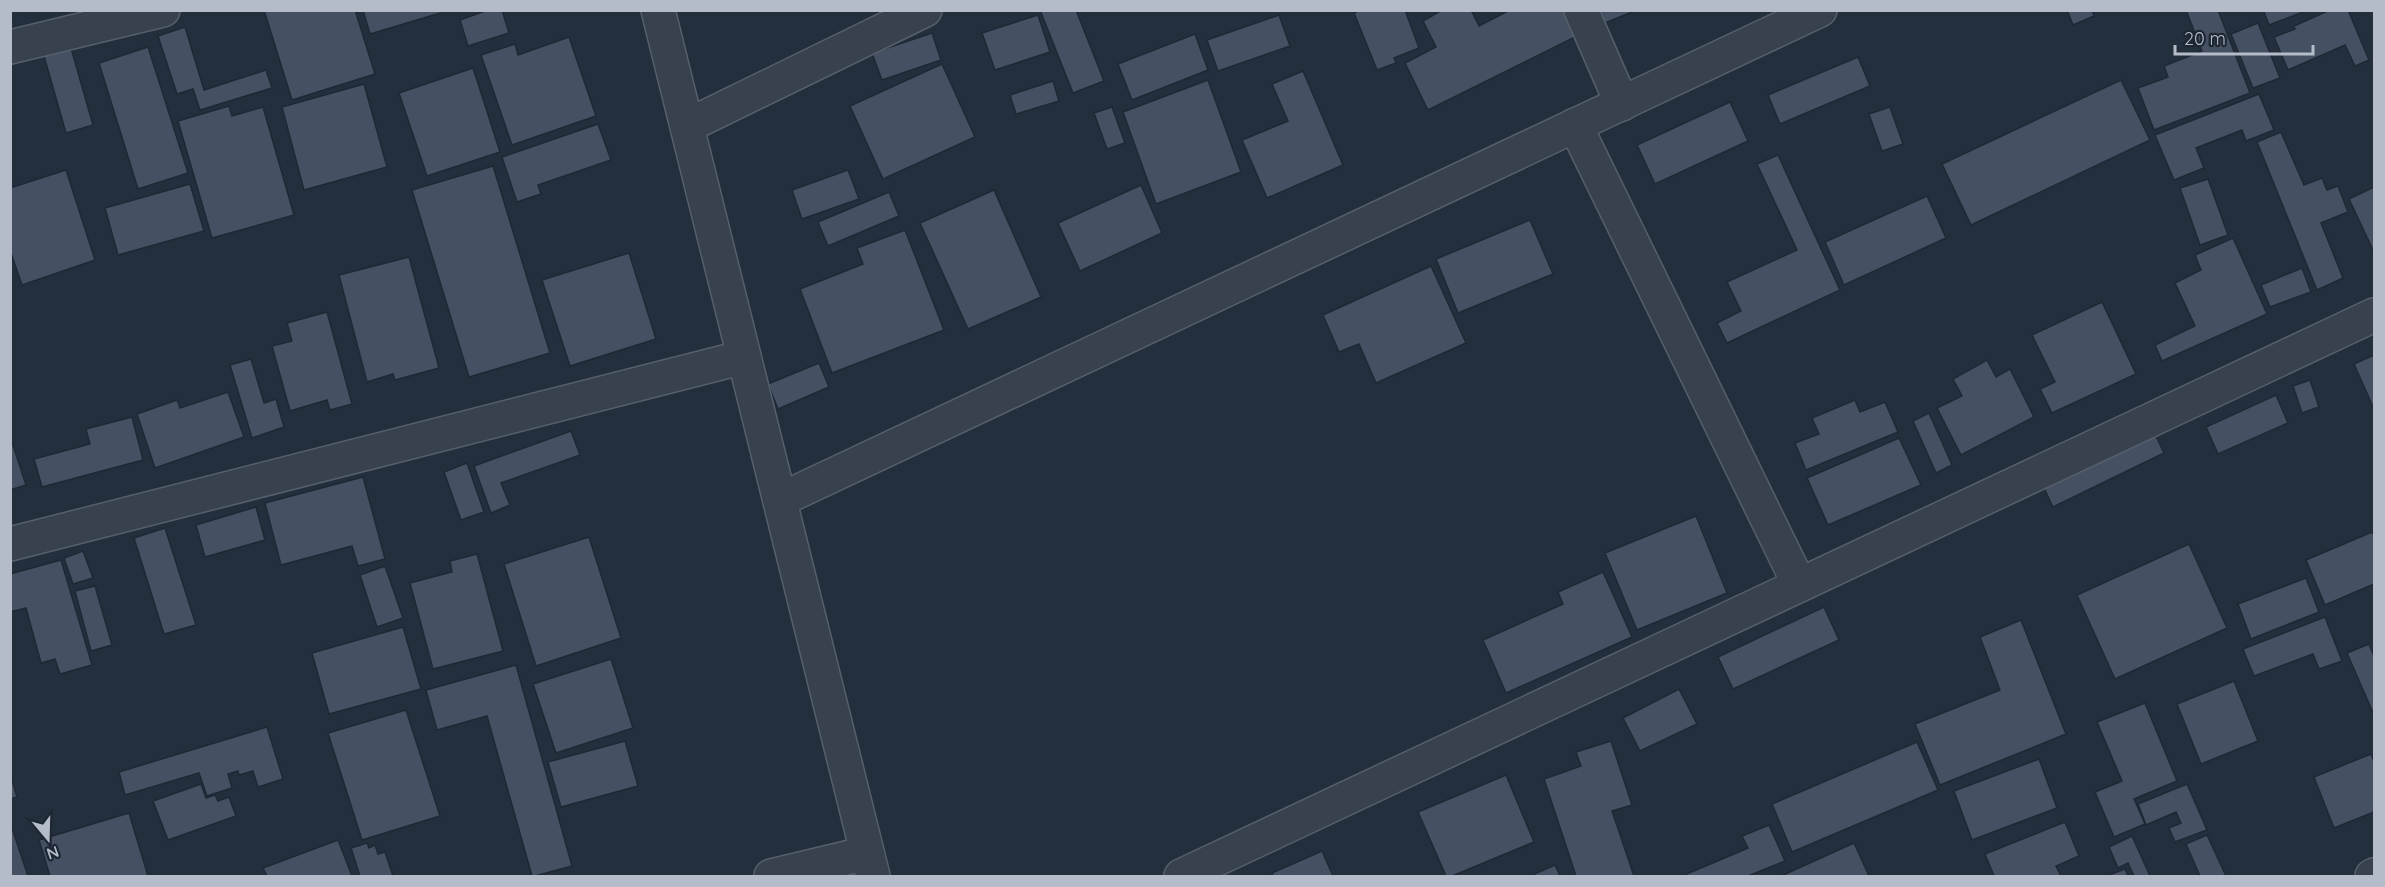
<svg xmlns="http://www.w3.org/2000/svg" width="2385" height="887" font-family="Quicksand,sans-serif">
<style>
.building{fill:#455162;stroke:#1f2835;stroke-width:1.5}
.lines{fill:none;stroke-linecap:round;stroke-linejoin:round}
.street-casing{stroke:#565f6c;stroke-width:36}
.street{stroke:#38414e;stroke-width:33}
</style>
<rect width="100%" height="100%" fill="#242f3e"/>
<!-- building -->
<g class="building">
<polygon points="264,10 355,10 375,74 292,100"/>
<polygon points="363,10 446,10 447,11 370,34"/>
<polygon points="488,10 502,10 509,33 468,46 460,20"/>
<polygon points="1040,10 1076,10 1104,81 1073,93"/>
<polygon points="1360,10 1405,10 1419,48 1394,58 1396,63 1377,70 1354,13"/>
<polygon points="1442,10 1471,10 1479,26 1510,10 1564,10 1577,36 1428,110 1405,63 1436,47 1423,21"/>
<polygon points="1600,10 1637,10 1605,23"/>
<polygon points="2067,10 2092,10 2094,16 2073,25"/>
<polygon points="2186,10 2218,10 2250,93 2154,130 2138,88 2168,77 2164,66 2202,51"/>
<polygon points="2267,10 2308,10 2269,25 2264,12"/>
<polygon points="2330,10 2348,10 2369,60 2355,66 2345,45 2288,70 2274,37 2295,29 2294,26"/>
<polygon points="1038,15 1050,52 995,70 982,33"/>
<polygon points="1279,15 1290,46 1218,71 1207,40"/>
<polygon points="2258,23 2280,78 2253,88 2231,34"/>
<polygon points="185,27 204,90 266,70 272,88 200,110 193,89 177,94 158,36"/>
<polygon points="932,33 941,60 882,80 872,53"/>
<polygon points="1195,34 1208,70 1132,100 1118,64"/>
<polygon points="569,37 596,116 512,145 481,55 515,44 518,55"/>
<polygon points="148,47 188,173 138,189 99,63"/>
<polygon points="71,48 93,125 66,133 44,56"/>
<polygon points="1858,57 1870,86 1780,124 1768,95"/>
<polygon points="942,64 975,137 883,179 850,106"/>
<polygon points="473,68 500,152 427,176 399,93"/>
<polygon points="1303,71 1343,165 1267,198 1242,140 1288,121 1272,84"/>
<polygon points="1208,80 1241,172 1156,204 1123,112"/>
<polygon points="2121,80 2150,140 1971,225 1942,164"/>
<polygon points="1053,81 1059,101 1016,114 1010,95"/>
<polygon points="364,84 387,167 304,190 282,107"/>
<polygon points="2259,94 2274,130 2246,141 2242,130 2196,148 2204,168 2174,180 2155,135"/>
<polygon points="1730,102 1748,141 1655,184 1637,145"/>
<polygon points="229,106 232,116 263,107 294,215 212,238 178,121"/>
<polygon points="1112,107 1125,143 1107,149 1094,113"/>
<polygon points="1890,107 1903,144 1882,151 1869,114"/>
<polygon points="598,124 611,160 538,185 541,194 517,202 502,157"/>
<polygon points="2281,132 2304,185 2322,178 2327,190 2338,186 2348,212 2321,223 2343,278 2317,290 2257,142"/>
<polygon points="1778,155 1840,290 1727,343 1717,323 1741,311 1727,282 1797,250 1757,164"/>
<polygon points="493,166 550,353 469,377 412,190"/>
<polygon points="66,170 95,260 22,285 10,250 10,188"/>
<polygon points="848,170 859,199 802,219 792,190"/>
<polygon points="2208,179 2228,235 2200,245 2180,188"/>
<polygon points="190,184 204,231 118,255 105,208"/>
<polygon points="1141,185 1162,233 1080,271 1058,223"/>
<polygon points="2374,187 2374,252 2349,199"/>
<polygon points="994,190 1041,297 968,329 920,223"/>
<polygon points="889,192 899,216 828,246 818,222"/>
<polygon points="1927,196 1946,238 1844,285 1825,242"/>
<polygon points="1530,220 1553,274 1458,313 1436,259"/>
<polygon points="905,230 944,330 832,373 800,289 863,264 857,248"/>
<polygon points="2233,238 2267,314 2162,361 2155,345 2195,326 2175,283 2201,270 2195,255"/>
<polygon points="629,253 656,339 570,366 542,280"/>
<polygon points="409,257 439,368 395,380 393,374 367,382 339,275"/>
<polygon points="1431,266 1466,343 1376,383 1359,344 1339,352 1323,315"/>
<polygon points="2302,268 2311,292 2270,307 2261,285"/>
<polygon points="2102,302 2136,374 2052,413 2040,389 2055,382 2032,335"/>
<polygon points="327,312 352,404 330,410 327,400 290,411 272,346 292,341 287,323"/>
<polygon points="2374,355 2374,409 2354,364"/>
<polygon points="251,359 264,403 276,399 284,427 252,438 230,365"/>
<polygon points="1987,360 1996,377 2010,369 2034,417 1961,455 1937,408 1962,396 1953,379"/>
<polygon points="819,363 829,387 778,409 768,384"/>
<polygon points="2310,380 2319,407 2302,413 2293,386"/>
<polygon points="228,392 244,437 155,468 137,414 177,400 180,408"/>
<polygon points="2276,395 2288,423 2218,454 2206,427"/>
<polygon points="1855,400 1860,412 1885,402 1898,432 1806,470 1795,443 1819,434 1812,418"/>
<polygon points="1929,413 1952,465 1936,473 1913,421"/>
<polygon points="132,417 143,460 42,487 34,459 90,444 86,429"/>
<polygon points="2153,430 2164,453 2053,507 2042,484"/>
<polygon points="571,431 580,455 501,483 510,505 491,513 474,466"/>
<polygon points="10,436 26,485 10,490"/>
<polygon points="1899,438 1921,485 1828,525 1807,478"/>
<polygon points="467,463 484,512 461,520 444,472"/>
<polygon points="363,477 385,559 358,566 352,546 281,565 265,503"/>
<polygon points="256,507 265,540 205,557 196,525"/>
<polygon points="1696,516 1727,593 1637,630 1605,553"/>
<polygon points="165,528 196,625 164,634 134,538"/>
<polygon points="2372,532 2374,536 2374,584 2325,605 2306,560"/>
<polygon points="589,537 621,638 536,666 504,564"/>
<polygon points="2189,544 2227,628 2115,679 2077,595"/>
<polygon points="83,551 93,578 73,584 64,558"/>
<polygon points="477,554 503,651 433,669 410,583 452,572 450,561"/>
<polygon points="61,560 92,665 60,674 55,659 41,663 26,608 10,612 10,574"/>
<polygon points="385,566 403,618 377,627 360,575"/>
<polygon points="1603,572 1632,637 1506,693 1483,640 1563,604 1558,592"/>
<polygon points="2306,578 2319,612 2251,639 2238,604"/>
<polygon points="95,586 112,645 91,651 75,591"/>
<polygon points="1824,607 1839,640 1733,689 1718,657"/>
<polygon points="2325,617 2342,661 2319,669 2313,654 2254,676 2243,649"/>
<polygon points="2021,620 2066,734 1940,785 1915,724 2000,690 1980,637"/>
<polygon points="403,627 421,689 329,714 312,653"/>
<polygon points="2369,644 2374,656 2374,715 2347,653"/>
<polygon points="611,659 633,728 556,753 533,684"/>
<polygon points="516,665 572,866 535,876 532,876 487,716 437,730 426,690"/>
<polygon points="2234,681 2258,741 2201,764 2177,704"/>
<polygon points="1679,689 1697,724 1640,751 1623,718"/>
<polygon points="2145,703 2177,781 2134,799 2145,824 2114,837 2095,792 2122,781 2097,722"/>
<polygon points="406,710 440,816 362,840 328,733"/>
<polygon points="267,727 283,779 258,787 253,771 239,775 238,771 228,774 232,788 207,796 199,773 125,795 119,772"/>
<polygon points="625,741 638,786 561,807 548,762"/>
<polygon points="1611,741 1632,805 1612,811 1634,876 1576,876 1544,779 1581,766 1576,752"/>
<polygon points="1917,742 1938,790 1792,852 1772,804"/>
<polygon points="2371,754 2374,762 2374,812 2334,828 2314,777"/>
<polygon points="2039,759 2057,808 1972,840 1954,791"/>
<polygon points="10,773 17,797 10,799"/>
<polygon points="1506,775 1534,842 1452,876 1446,876 1418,812"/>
<polygon points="201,784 206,798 215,795 218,801 229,797 236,816 168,840 153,801"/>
<polygon points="2187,784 2207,830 2175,842 2169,828 2181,823 2176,812 2146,825 2138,804"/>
<polygon points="129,813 148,876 50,876 39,840"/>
<polygon points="10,822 28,876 10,876"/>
<polygon points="2065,822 2079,856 2056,866 2061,876 1994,876 1985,854"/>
<polygon points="1769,825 1785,861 1748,876 1682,876 1748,848 1742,836"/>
<polygon points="2207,835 2226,876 2200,876 2186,844"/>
<polygon points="2132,836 2150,876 2134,876 2128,863 2118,868 2109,847"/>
<polygon points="338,840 352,876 267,876 263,868"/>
<polygon points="367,843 369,848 375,845 378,854 385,852 393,876 360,876 351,848"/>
<polygon points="1854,843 1869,876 1781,876"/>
<polygon points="1322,851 1333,876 1273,876 1272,873"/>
<polygon points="1555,865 1560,876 1530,876"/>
<polygon points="2125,869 2128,876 2106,876"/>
</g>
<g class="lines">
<!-- street casing -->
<g class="street-casing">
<g id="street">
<polyline points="658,10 873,876"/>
<polyline points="1581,10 1622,104"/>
<polyline points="10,47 163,10"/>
<polyline points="1575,125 1799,584"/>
<polyline points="687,126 925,10"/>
<polyline points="780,500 1820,10"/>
<polyline points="10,544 744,357"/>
<polyline points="771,876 867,853"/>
<polyline points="1181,876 2374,315"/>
<polyline points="2372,876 2374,875"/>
</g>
</g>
<!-- street -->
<use href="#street" class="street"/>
</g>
<!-- border -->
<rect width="2385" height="887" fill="none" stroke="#b4bcc9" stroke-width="24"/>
<!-- north arrow -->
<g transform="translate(48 839) rotate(161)" stroke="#1d2633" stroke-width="4.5" paint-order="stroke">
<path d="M0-4.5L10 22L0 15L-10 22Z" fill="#b4bcc9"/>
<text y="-9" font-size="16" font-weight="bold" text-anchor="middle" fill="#b4bcc9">N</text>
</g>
<!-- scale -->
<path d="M2175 45v9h138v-9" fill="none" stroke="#b4bcc9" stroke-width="3"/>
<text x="2184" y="45" font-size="18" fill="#b4bcc9" stroke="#1d2633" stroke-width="4.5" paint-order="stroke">20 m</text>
</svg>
